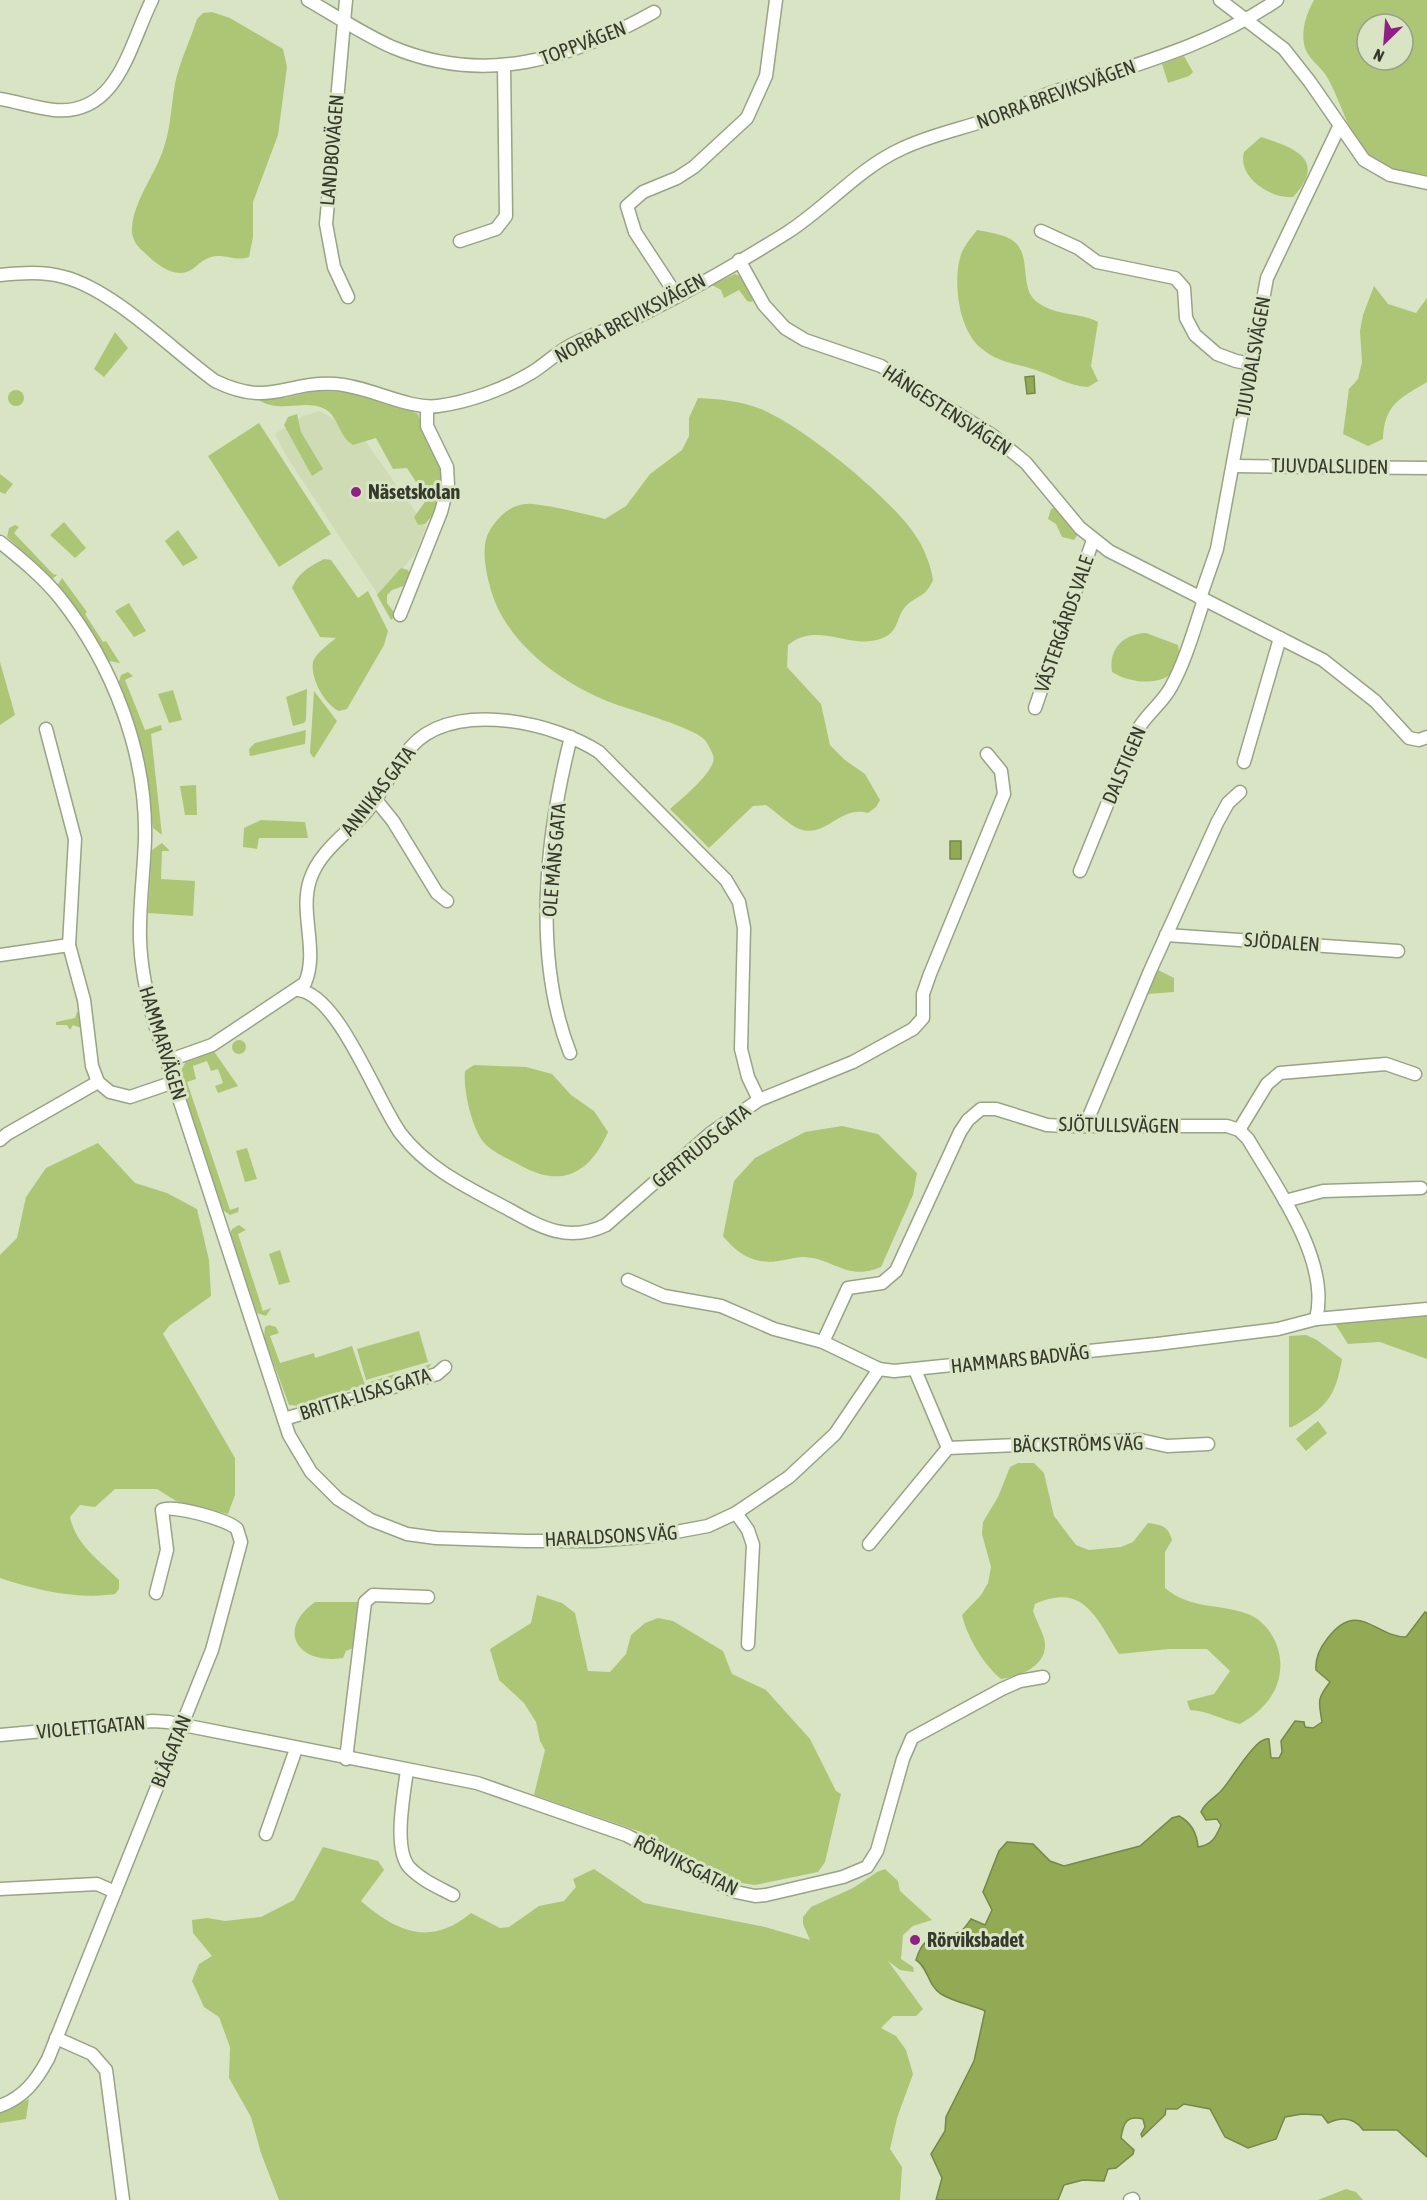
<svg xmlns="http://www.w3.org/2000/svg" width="1427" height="2200" font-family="'Asap Condensed',sans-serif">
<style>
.built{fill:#cedbb4}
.green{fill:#adc676;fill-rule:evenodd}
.water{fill:#91aa53;stroke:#768848;stroke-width:1.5}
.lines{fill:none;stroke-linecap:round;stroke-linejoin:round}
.minor-casing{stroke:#99a385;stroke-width:15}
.minor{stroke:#fff;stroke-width:12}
.poi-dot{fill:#8f2183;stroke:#d9e4c4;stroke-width:2}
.labels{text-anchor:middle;stroke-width:6;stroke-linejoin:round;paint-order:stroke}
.street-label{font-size:20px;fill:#363a2d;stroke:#d9e4c4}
.poi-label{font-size:20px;font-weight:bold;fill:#363a2d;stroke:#d9e4c4;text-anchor:start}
</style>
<rect width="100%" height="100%" fill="#d9e4c4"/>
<!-- built -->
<polygon class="built" points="320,411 361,435 426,527 415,554 379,596 287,457 275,434 303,416"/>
<!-- green -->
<g class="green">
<path d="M1314,0H1427V175C1411,172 1393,171 1378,163C1350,146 1343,104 1327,77C1320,65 1307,59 1304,44C1301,28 1307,13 1314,0ZM1367,24H1403V60H1367Z"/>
<path d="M212,12L230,18L283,49L287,67L278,135L253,202V237L249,257C237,261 230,256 218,256C208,256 201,262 194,268C178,281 158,266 146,254C138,247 131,240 132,228C134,199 156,174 164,147C171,126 171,106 175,84C179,63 190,41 197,19L203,13Z"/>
<polygon points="1184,56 1193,72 1189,76 1168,83 1162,64"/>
<path d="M1261,137C1296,148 1327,160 1293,197C1270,199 1237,177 1244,152Z"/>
<path d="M977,230C987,232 1003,234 1012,240C1033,253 1018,288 1037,302C1057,317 1081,312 1098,322L1091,366L1098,381L1088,387C1069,386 1054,376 1036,370C1017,364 996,362 981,348C959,330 953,284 960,258C962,248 971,238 977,230Z"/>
<polygon points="735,274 742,277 753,301 751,302 747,301 739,290 724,298 721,290 712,285"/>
<path d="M1374,286L1388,304L1416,313L1427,298V382C1400,398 1384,405 1383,439L1368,446L1343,434L1349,389L1358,379L1362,362L1360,331L1363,315Z"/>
<polygon points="115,332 128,348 104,377 94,369"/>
<circle cx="16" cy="398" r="8"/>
<path d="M314,391L361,392L418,414C428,455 465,481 425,524L418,525L414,517L427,499L407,468L393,469L376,438L353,445C339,437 339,417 325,409C304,398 280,415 257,399L285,398Z"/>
<path d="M698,398C720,399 740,401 761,409C803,426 897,502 919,541C926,553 931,567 933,580C925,598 919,594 907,605C897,614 899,629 887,636C854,654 819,619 788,645L787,667L821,704L830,745L845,760L865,774L880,800L876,807L868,813C838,805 826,841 797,828C787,823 776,812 766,805L753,806L709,848L670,809C681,799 719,769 713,755C711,750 707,742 704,739C691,727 634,711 615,704C561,684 502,641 489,583C485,567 481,544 490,530C500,514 514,502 533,504C558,507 581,513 605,519L626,506L650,474L682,450L689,436V418Z"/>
<polygon points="297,414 301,432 323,469 312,476 284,425 288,417"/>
<polygon points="259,423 331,534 279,567 208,456"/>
<polygon points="0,474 13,484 5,494 0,492"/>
<polygon points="1056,507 1078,534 1074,540 1062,537 1056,524 1048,519 1051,509"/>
<polygon points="64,522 86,548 75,558 50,535"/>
<polygon points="15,525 19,527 14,533 53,574 57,575 52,579 7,537 9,528"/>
<polygon points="178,530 198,558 183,566 165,541"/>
<path d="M324,559L331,560L358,598L368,591L388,631L384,645L347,709L339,711C325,705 310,678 313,662C315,654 330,643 336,638L320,637L292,588C299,572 309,567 324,559Z"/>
<polygon points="401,568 408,570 410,575 406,585 392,590 387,595 387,603 396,615 391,620 377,595"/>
<polygon points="62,578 87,612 85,614 103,642 106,641 120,663 109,661 81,616 57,586"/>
<polygon points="129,603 146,631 134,637 115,611"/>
<path d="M1146,633L1178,645C1187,687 1137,688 1112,672C1108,648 1124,634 1146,633Z"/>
<polygon points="0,662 15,715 0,725"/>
<polygon points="128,672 133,676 125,680 145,730 161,725 162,730 151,734 162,835 153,828 141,746 119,682 121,675"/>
<polygon points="307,689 306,720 304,723 293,726 286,697"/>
<polygon points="173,690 182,720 169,723 158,694"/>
<polygon points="314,691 337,721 314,758 310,753"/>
<polygon points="306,730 305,744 250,756 249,749 255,743"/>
<polygon points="196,785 197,815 185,815 180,786"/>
<polygon points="261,820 305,822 308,838 259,838 257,849 243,847 244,828"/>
<polygon points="162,843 170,851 162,851 161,879 195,881 193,916 148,913 152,850"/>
<polygon points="1158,970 1174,978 1174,992 1148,994"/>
<polygon points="82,1011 85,1026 81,1028 73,1025 70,1030 67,1025 56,1025 56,1022 75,1018 77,1012"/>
<circle cx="239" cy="1047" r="7"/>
<polygon points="213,1050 238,1086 218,1093 215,1086 223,1083 218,1069 211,1071 207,1061 193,1066 196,1079 187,1082 230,1210 239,1207 238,1212 230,1215 223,1210 181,1082 180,1073 186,1061"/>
<path d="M474,1065L526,1067L552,1074L571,1095L594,1111L608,1132C589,1175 560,1189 518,1164C508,1159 495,1153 486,1145C472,1131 463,1090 465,1071Z"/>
<path d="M842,1126L878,1134L917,1173L913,1195L881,1267C846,1282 833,1257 802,1257C788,1258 775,1264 760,1261C744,1258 733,1248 723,1236L734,1181L755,1158L805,1132Z"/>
<path d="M98,1143L135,1183L167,1193L197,1209L209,1260L211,1296L169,1326L163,1334L235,1458V1495L228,1514L176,1501L157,1489H115L95,1507L80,1505L70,1517C76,1545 99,1560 119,1580V1589L115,1594C79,1600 35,1590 0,1578V1255L17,1238L26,1197L46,1168Z"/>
<polygon points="247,1148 257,1179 245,1182 236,1151"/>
<polygon points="239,1225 246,1230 238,1234 263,1311 271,1308 266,1316 257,1313 230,1234 232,1229"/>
<polygon points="280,1250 290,1282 279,1285 269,1254"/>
<polygon points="1427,1312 1427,1359 1380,1342 1348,1344 1334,1322"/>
<polygon points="269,1325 276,1327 279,1333 270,1336 280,1363 314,1353 315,1358 352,1346 365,1385 300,1406 289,1405 264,1337 265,1327"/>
<polygon points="419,1331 428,1362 366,1380 357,1349"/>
<path d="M1306,1335L1317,1340L1342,1359C1335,1399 1326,1407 1292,1427H1289V1336Z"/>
<polygon points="431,1364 427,1370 404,1378 402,1373"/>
<polygon points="395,1374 397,1379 369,1387 367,1383"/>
<polygon points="1318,1421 1327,1433 1306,1451 1296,1439"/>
<path d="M1018,1463H1034L1044,1473L1054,1516L1076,1545L1089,1550L1121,1547L1133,1542L1148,1523C1162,1525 1168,1526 1172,1540L1165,1552V1588C1191,1610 1219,1603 1248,1614C1270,1623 1283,1649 1280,1671C1278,1695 1260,1713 1240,1724C1222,1720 1209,1711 1190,1710L1187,1701L1214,1694L1230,1671L1207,1649H1169L1119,1654C1096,1618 1084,1582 1035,1604L1033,1611C1036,1620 1041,1629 1044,1638C1051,1664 1021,1677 1001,1679C984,1665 967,1637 962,1615L981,1595L988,1583L991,1567L982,1534L983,1522L998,1497L1010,1467Z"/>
<polygon points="537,1595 562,1603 575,1613 588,1671 610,1672 626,1654 631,1635 645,1623 658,1618 673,1621 723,1651 732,1674 766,1690 810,1739 836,1791 841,1794 825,1862 818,1872 755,1885 735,1882 641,1832 534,1795 545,1750 540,1741 536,1722 524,1703 499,1680 490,1649 531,1623"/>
<path d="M315,1602H358L353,1648L346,1651L343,1658C299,1665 275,1631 315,1602Z"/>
<path d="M323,1847L378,1861L384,1870L361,1901C397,1932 430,1947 471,1913L500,1928L509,1927L539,1906L564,1901L576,1887L573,1879L594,1869L644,1903L765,1927L810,1940L803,1924V1917L811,1907L853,1888L877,1872L885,1869L898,1881L900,1891L932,1920L913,1926L903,1935L901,1959L913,1967L914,1972L900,1970L888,1961L923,2009L916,2016H893L881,2028L896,2036L906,2050L913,2074L897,2118L890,2149L902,2167L900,2200H279L261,2153L251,2117L229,2078L230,2047L219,2017L204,2007L192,1981L199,1964L212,1956L193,1933L192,1920L207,1918L225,1921L261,1917L294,1900Z"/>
<polygon points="29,2099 26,2119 0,2123 0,2113"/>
<polygon points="1346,2189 1356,2192 1363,2200 1318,2200"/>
</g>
<!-- water -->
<g class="water">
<polygon points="1034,376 1035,393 1027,394 1025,377"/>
<rect x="950" y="841" width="11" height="18"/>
<path d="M1425,1612L1427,1613V2157L1397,2130H1363C1354,2117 1341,2117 1328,2123L1322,2115L1302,2114L1285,2117L1276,2139L1248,2148L1225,2137L1210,2109L1184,2104L1177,2109H1166L1165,2115L1142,2137L1141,2134L1145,2127L1143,2119C1126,2115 1123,2124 1121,2138L1134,2150L1133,2154L1116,2168L1108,2169L1104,2181L1083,2180L1064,2185L1058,2200H936L942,2178L931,2154L945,2131L946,2117L974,2061L985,2011C972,2005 954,2002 941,1994C928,1986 928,1967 916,1960C926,1927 940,1944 961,1931C965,1928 968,1923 971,1919L985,1925L992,1910L983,1892L999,1851L1007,1842L1033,1844L1050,1861L1064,1866L1140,1846L1172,1818L1179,1816C1192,1823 1197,1833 1198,1847C1212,1845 1216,1837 1221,1825L1217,1819L1206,1820L1201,1812C1205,1802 1212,1800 1220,1792C1230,1783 1255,1736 1269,1739L1271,1758H1279L1282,1752L1281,1741L1295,1721L1304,1722L1305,1727L1313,1728L1322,1722C1319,1702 1316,1700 1330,1682L1316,1670C1315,1659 1320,1648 1327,1639C1358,1598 1375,1637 1406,1637Z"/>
</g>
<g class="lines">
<!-- minor casing -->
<g class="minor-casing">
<g id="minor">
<path d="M308,0C336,16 363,34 392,47C485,86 570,59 654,12"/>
<polyline points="346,0 326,224 334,267 348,297"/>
<polyline points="1220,0 1284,49 1310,82 1364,160 1390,175 1427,183"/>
<path d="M0,99C18,102 36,108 54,110C118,116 129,46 152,0"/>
<polyline points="1041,231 1078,248 1097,262 1175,278 1184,288 1186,318 1195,335 1217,354 1236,361 1252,364"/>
<polyline points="460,241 496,229 506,216 504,66"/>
<polyline points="739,260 764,305 785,328 805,340 881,366 992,435 1026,463 1080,528 1109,551 1323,660 1375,701 1409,738 1419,740 1427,737"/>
<path d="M0,275C21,273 43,271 64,277C114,290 172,350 215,381C271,408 285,381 335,384C369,386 408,410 438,406C469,402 504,389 531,373C546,364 559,350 575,343C598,332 622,325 645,313C693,289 742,261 788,232C828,206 858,169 901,149C930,135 961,129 990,119C1011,112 1029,101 1050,93C1127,67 1209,47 1277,0"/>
<polyline points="677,296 635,232 627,206 643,192 677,178 694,167 747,118 766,76 776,0"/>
<polyline points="1233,466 1427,468"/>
<path d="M0,542C21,559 43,577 60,598C113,665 147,754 145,839C144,873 139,906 140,940C141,969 147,997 155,1025L289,1435L311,1472L338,1499L371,1520L407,1534L436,1538L526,1541H594L654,1536L708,1526L736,1513L789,1477L835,1434L879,1369"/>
<polyline points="1200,598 1217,549 1267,278 1339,127"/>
<polyline points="400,615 441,512 448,485 447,467 427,426 427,407"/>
<polyline points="1035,708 1093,540"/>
<polyline points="46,729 75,839 69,945 84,1000 92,1066 98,1082 110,1092 130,1097 174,1082"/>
<polyline points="1244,762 1280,638"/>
<polyline points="376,800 393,821 437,893 447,901"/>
<path d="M1080,871L1137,731C1146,714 1162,704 1171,687C1186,660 1194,629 1204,600"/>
<polyline points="1166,935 1398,951"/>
<polyline points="0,955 69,945"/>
<path d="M298,990C339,994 377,1102 401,1134C429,1170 469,1188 508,1209C542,1228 568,1243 606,1225L711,1133L759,1100L853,1062L913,1029L923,1018V994L930,974L1004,794L1001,771L987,754"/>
<path d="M570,1053C532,956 546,835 571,737"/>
<path d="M167,1061L212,1045L305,983C319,951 299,913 310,880C319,851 349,832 368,810C386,787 396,760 418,740C462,702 555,723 599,752L726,880L739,902L744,928L741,1049L748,1077L759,1100"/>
<polyline points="1085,1126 1150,971 1217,823 1228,803 1240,792"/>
<polyline points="1239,1130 1267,1084 1280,1073 1386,1064 1415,1074"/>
<polyline points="0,1140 7,1134 98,1082"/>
<polyline points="1285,1201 1323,1191 1421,1188"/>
<polyline points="628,1280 664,1296 721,1306 774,1329 823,1342 879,1369 894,1371 1157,1344 1278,1329 1316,1319 1427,1309"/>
<path d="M823,1342L848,1288L882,1283L896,1271L960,1132L968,1120L981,1109H996L1047,1125L1064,1126H1227L1239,1130L1248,1139C1276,1187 1331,1261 1316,1319"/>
<polyline points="915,1370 948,1448"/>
<polyline points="284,1419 437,1374 445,1367"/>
<polyline points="736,1513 748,1530 753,1545 748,1644"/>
<polyline points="869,1544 948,1448 1140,1440 1167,1446 1208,1444"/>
<polyline points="0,1735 153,1721 168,1722 477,1783 626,1835 736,1892 755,1896 766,1895 843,1877 867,1867 877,1851 903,1759 912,1738 1002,1689 1020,1681 1043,1677"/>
<polyline points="346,1759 365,1602 373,1595 428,1597"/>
<path d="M407,1770C404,1794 393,1848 409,1867C421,1880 438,1887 453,1895"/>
<polyline points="266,1834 296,1749"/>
<polyline points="0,1889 97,1884 115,1892"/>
<polyline points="56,2038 92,2054 106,2070 123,2200"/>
<path d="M0,2106C24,2097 36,2081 48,2059L212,1650L241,1542L237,1529C229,1520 172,1504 162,1510L167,1550L156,1593"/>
<polyline points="1130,2200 1133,2199"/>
</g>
</g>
<!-- minor -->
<use href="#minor" class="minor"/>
</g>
<!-- markers -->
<g class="poi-dot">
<circle cx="356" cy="492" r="6"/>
<circle cx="915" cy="1940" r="6"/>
</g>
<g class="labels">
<!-- street labels -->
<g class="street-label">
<text transform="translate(583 43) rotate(-21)" y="7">TOPPVÄGEN</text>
<text transform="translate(1056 94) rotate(-20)" y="7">NORRA BREVIKSVÄGEN</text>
<text transform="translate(332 150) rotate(-85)" y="7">LANDBOVÄGEN</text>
<text transform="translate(630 318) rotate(-28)" y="7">NORRA BREVIKSVÄGEN</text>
<text transform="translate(1253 357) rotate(-80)" y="7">TJUVDALSVÄGEN</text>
<text transform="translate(947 410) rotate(33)" y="7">HÄNGESTENSVÄGEN</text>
<text transform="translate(1330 466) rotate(1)" y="7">TJUVDALSLIDEN</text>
<text transform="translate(1064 624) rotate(-71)" y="7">VÄSTERGÅRDS VALE</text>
<text transform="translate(1124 765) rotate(-67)" y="7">DALSTIGEN</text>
<text transform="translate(378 791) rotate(-52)" y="7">ANNIKAS GATA</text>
<text transform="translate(554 860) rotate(-85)" y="7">OLE MÅNS GATA</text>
<text transform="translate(1282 942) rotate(4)" y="7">SJÖDALEN</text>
<text transform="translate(163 1043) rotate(73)" y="7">HAMMARVÄGEN</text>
<text transform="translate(1119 1125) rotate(1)" y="7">SJÖTULLSVÄGEN</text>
<text transform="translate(701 1146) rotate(-39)" y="7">GERTRUDS GATA</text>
<text transform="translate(1020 1359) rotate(-6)" y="7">HAMMARS BADVÄG</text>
<text transform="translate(365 1394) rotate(-17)" y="7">BRITTA-LISAS GATA</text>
<text transform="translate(1078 1444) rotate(-1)" y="7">BÄCKSTRÖMS VÄG</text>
<text transform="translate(611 1536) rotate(-3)" y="7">HARALDSONS VÄG</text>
<text transform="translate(91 1727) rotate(-5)" y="7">VIOLETTGATAN</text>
<text transform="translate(171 1751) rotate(-68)" y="7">BLÅGATAN</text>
<text transform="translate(686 1865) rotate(26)" y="7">RÖRVIKSGATAN</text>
</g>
<!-- poi labels -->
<g class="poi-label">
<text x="368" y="499">Näsetskolan</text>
<text x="927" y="1947">Rörviksbadet</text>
</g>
</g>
<!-- north arrow -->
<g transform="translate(1385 42) rotate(205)"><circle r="28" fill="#d9e4c4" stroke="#98a088" stroke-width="1.5"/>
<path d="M0-4.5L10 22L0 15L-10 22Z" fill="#8f2183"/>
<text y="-9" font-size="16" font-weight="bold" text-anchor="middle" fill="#363a2d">N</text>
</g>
</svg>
